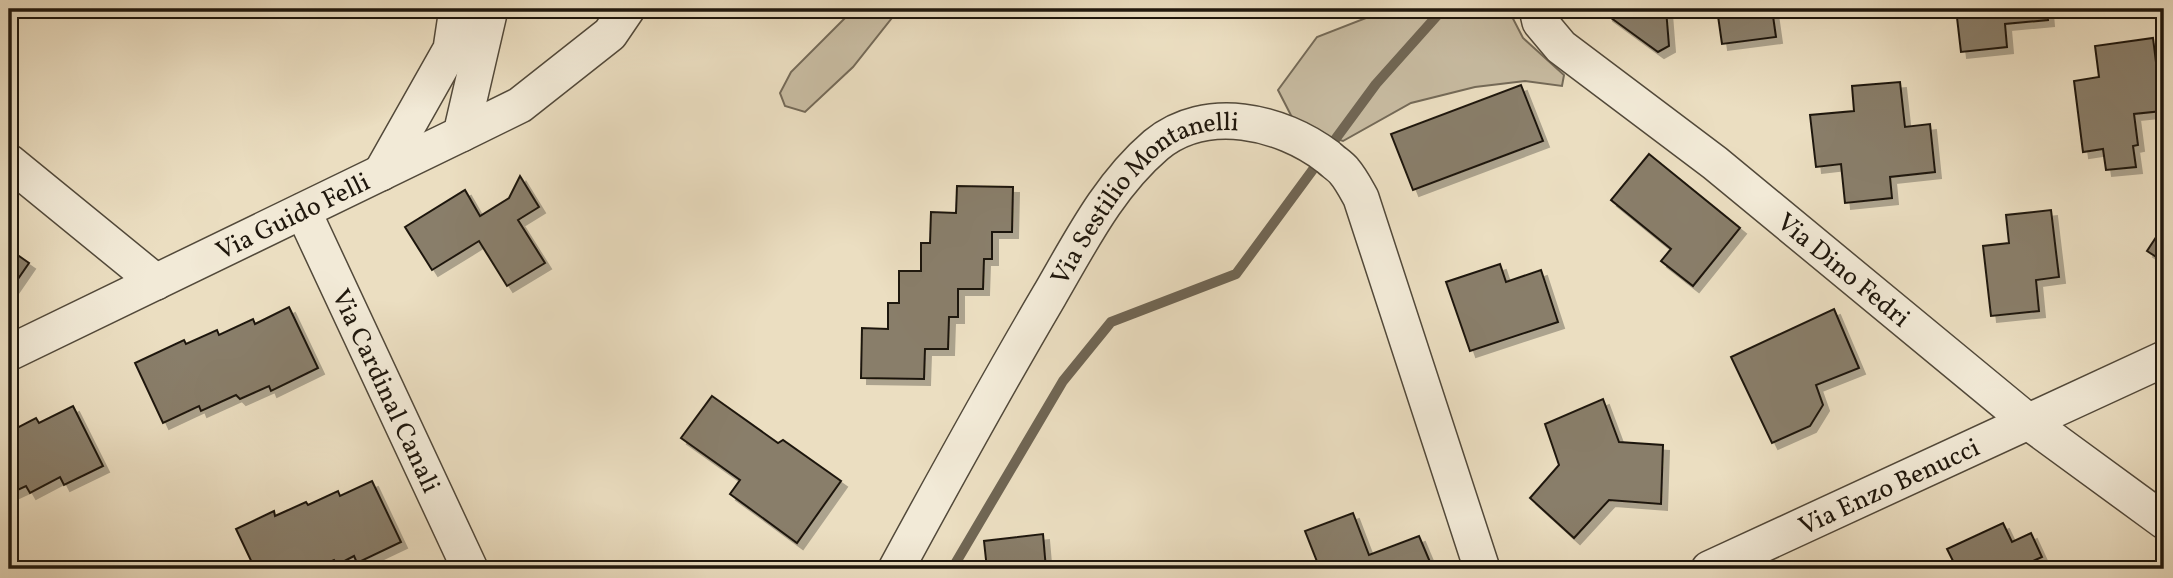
<svg xmlns="http://www.w3.org/2000/svg" width="2173" height="578" font-family="Vollkorn,serif">
<style>
.green{fill:#c8bca2;stroke:#746a58;stroke-width:2}
.lines{fill:none;stroke-linecap:round;stroke-linejoin:round}
.stream{stroke:#706654;stroke-width:10}
.building{fill:#897e6b;stroke:#1f170d;stroke-width:2;filter:url(#shadow)}
.minor-casing{stroke:#52493a;stroke-width:38}
.minor{stroke:#f2ead7;stroke-width:35}
.labels{text-anchor:middle;stroke-width:5;stroke-linejoin:round;paint-order:stroke}
.street-label{font-size:26px;fill:#1f170d;stroke:#f2ead7}
</style>
<defs>
<filter id="shadow"><feDropShadow dx="6" dy="6" stdDeviation="0" flood-color="#0004"/></filter>
</defs>
<rect width="100%" height="100%" fill="#ebdec1"/>
<filter id="stains"><feTurbulence type="fractalNoise" baseFrequency=".00286" numOctaves="4"/><feColorMatrix values="0 0 0 0 .2 0 0 0 0 .09 0 0 0 0 .02 0 0 0 .5 -.17"/></filter>
<radialGradient id="worn" r=".72"><stop offset=".6" stop-color="#630" stop-opacity="0"/><stop offset="1" stop-color="#630" stop-opacity=".3"/></radialGradient>
<!-- green -->
<g class="green">
<polygon points="854,9 899,9 853,67 805,112 785,106 780,93 791,72"/>
<polygon points="1389,9 1508,9 1523,38 1564,75 1562,86 1525,81 1475,87 1411,103 1343,141 1297,127 1278,90 1317,37"/>
</g>
<g class="lines">
<!-- stream -->
<polyline class="stream" points="952,569 1063,381 1111,322 1236,274 1376,84 1443,9"/>
</g>
<!-- building -->
<g class="building">
<polygon points="1606,9 1666,9 1669,46 1658,52 1607,15"/>
<polygon points="1717,9 1772,9 1776,37 1722,44"/>
<polygon points="1956,9 2047,9 2048,20 2005,24 2007,47 1961,52"/>
<polygon points="2153,38 2162,111 2134,114 2138,145 2133,146 2136,167 2106,170 2103,149 2083,152 2074,81 2099,77 2095,46"/>
<polygon points="1900,82 1905,127 1930,124 1935,172 1890,177 1892,198 1845,203 1841,164 1816,167 1810,115 1854,111 1852,86"/>
<polygon points="1521,85 1543,141 1413,190 1391,134"/>
<polygon points="1649,154 1740,228 1693,286 1661,261 1671,249 1611,200"/>
<polygon points="520,176 539,207 518,220 545,263 507,286 479,241 432,270 405,227 465,190 480,216 509,198"/>
<polygon points="957,186 1013,187 1012,232 992,232 992,259 984,259 983,289 958,289 958,317 949,317 948,349 925,349 924,379 861,378 862,328 888,329 888,303 899,303 899,271 921,271 921,243 930,243 931,212 956,213"/>
<polygon points="2051,210 2059,277 2036,280 2039,311 1991,316 1983,246 2009,243 2006,215"/>
<polygon points="2164,225 2164,262 2147,251"/>
<polygon points="9,249 29,263 9,292"/>
<polygon points="1500,264 1506,282 1541,270 1558,322 1470,351 1446,282"/>
<polygon points="289,307 318,368 271,391 269,386 240,399 236,395 201,411 199,406 163,423 135,363 184,340 186,344 217,330 219,335 253,319 255,324"/>
<polygon points="1834,309 1859,368 1816,385 1823,405 1810,426 1772,443 1731,357"/>
<polygon points="712,396 778,443 783,440 841,481 797,543 730,494 740,480 681,438"/>
<polygon points="1603,399 1619,442 1663,445 1661,504 1609,500 1574,538 1530,498 1559,465 1545,424"/>
<polygon points="73,406 103,466 64,485 60,477 30,493 26,486 9,494 9,432 36,418 39,423"/>
<polygon points="372,481 401,542 357,563 354,556 337,565 334,560 314,569 255,569 236,529 274,511 275,516 306,502 308,505 338,491 340,496"/>
<polygon points="1353,513 1369,555 1419,536 1433,569 1320,569 1305,531"/>
<polygon points="2003,523 2012,542 2031,533 2042,557 2015,569 1957,569 1947,549"/>
<polygon points="1043,534 1046,569 987,569 984,541"/>
</g>
<g class="lines">
<!-- minor casing -->
<g class="minor-casing">
<g id="minor">
<path id="s1" d="M1537,9L1540,22L1561,47L1715,163L2030,423L2164,521"/>
<polyline points="461,134 520,105 610,34 627,9"/>
<polyline points="9,162 156,282"/>
<polyline points="381,173 451,49 457,9"/>
<path id="s2" d="M303,211L470,569"/>
<path id="s3" d="M9,353L461,134L490,9"/>
<path id="s4" d="M896,569C946,477 996,386 1049,296C1080,243 1108,186 1156,145C1206,104 1281,121 1328,157C1333,162 1340,166 1344,171C1351,179 1356,189 1361,198L1482,569"/>
<path id="s5" d="M1709,569L2164,359"/>
</g>
</g>
<!-- minor -->
<use href="#minor" class="minor"/>
</g>
<g class="labels">
<!-- street labels -->
<g class="street-label">
<text dy="9" stroke="none"><textPath href="#s4" startOffset="458">Via Sestilio Montanelli</textPath></text>
<text dy="9" stroke="none"><textPath href="#s3" startOffset="315">Via Guido Felli</textPath></text>
<text dy="9" stroke="none"><textPath href="#s1" startOffset="406">Via Dino Fedri</textPath></text>
<text dy="9" stroke="none"><textPath href="#s2" startOffset="198">Via Cardinal Canali</textPath></text>
<text dy="9" stroke="none"><textPath href="#s5" startOffset="198">Via Enzo Benucci</textPath></text>
</g>
</g>
<!-- margin -->
<rect width="2173" height="578" fill="none" stroke="#ebdec1" stroke-width="35"/>
<rect x="10" y="10" width="2152" height="557" fill="none" stroke="#1f170d" stroke-width="3.5"/>
<rect x="18" y="18" width="2138" height="543" fill="none" stroke="#1f170d" stroke-width="2"/>
<rect width="100%" height="100%" filter="url(#stains)"/>
<rect width="100%" height="100%" fill="url(#worn)"/>
</svg>
